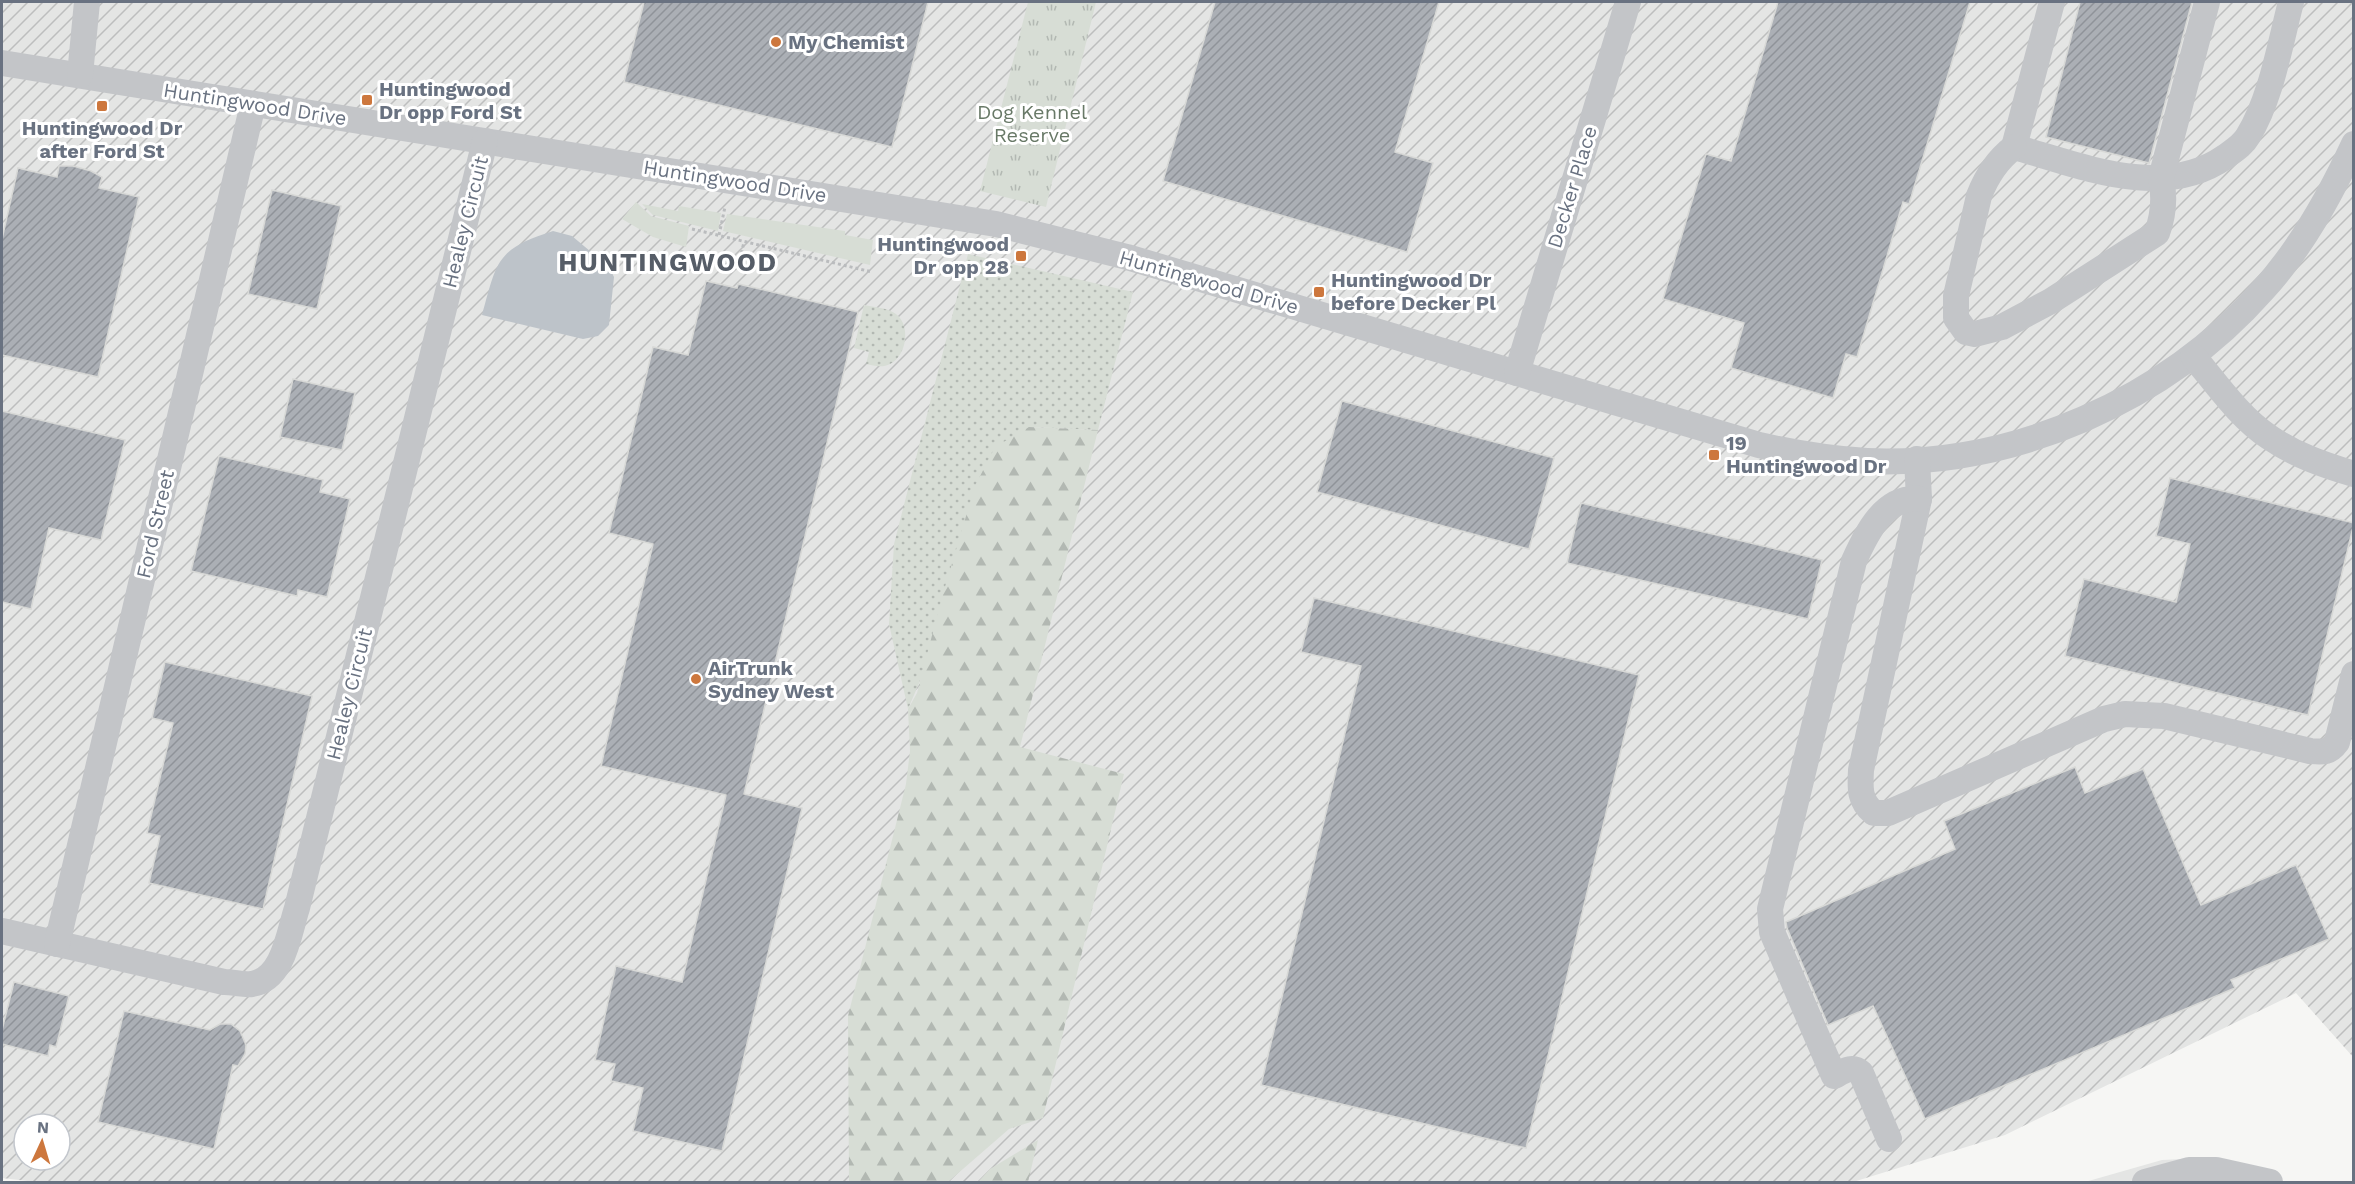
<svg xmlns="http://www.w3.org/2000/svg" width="2355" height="1184" font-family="'Work Sans',sans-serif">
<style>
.built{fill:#e4e5e4}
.industrial{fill:url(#industrial-furrows);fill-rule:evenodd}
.grass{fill:url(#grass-dots)}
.forest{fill:url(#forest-firs)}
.park{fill:url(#park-tufts)}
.garden{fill:#d7ddd5}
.water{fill:#bdc3c9}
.building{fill:url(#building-hatch);stroke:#d7d8d6;stroke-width:1.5}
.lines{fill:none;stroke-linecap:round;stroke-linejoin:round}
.path{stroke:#babcbe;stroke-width:3;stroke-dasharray:3 3;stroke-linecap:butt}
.minor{stroke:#c3c5c8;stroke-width:26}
.poi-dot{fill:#cd773d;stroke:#fff;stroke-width:2}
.labels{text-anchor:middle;stroke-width:6;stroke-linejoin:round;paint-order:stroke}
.poi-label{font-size:20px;font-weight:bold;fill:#697281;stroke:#fff;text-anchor:start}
.street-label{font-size:20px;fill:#697281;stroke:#fff}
.park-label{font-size:20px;fill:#687967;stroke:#fff}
.district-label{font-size:26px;font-weight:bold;letter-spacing:1.5px;fill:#565d67;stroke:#fff}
</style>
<defs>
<pattern id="industrial-furrows" width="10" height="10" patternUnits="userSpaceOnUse" patternTransform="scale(1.5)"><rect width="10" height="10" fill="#e4e5e4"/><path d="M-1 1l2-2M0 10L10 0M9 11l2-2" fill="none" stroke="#bdbebe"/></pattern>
<pattern id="grass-dots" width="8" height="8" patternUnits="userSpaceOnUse" patternTransform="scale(1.5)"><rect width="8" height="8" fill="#d7ddd5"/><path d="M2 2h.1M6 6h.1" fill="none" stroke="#b2b8b2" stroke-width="1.8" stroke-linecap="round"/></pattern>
<pattern id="forest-firs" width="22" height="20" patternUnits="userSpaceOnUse" patternTransform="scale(1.5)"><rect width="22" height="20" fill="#d7ddd5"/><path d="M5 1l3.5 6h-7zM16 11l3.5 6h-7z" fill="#b2b8b2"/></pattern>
<pattern id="park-tufts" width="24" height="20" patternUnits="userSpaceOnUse" patternTransform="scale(1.5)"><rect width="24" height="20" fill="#d7ddd5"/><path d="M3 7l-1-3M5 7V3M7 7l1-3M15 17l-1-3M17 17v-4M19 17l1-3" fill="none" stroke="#b2b8b2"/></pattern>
<pattern id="building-hatch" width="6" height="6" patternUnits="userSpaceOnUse" patternTransform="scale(1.5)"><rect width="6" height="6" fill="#abafb5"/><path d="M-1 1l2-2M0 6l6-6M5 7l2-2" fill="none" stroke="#8f9399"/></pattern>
</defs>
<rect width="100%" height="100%" fill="#f6f6f4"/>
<!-- built -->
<polygon class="built" points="2202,1158 2213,1182 2085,1182 2162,1160"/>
<!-- industrial -->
<path class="industrial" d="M2,2H2353V1057L2296,993L2005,1135L1853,1182H36L2,1178ZM24,1124H60V1160H24Z"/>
<!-- grass -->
<g class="grass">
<polygon points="968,254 1133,292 1098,430 1029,427 908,709 889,624 894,544"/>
<path d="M864,305C874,307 888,308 896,314C911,325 907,356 890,364C883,368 874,366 866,364L869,352L854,348Z"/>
</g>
<!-- forest -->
<g class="forest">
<polygon points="1029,427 1098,430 1020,747 1124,774 1043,1118 1009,1129 948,1182 849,1182 848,1016 906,784 910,751 908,709 917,693 942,597 975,486 995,447"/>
<polygon points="1038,1140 1028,1182 978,1182 990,1169"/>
</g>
<!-- park -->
<polygon class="park" points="1028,2 1096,2 1046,207 980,191"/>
<!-- garden -->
<g class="garden">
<polygon points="636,202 651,216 689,226 686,247 653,237 622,219"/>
<polygon points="642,204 678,211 679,206 721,213 718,231 653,215"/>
<polygon points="727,214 845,231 845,235 873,240 870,265 723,231"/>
</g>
<!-- water -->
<path class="water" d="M553,231L572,236L609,267L614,277L609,325L598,336L583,339L482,315C497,261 496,249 553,231Z"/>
<!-- building -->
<g class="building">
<polygon points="644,2 928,2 892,147 624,82"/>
<polygon points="1215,2 1439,2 1395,152 1433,163 1407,252 1163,181"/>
<polygon points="1778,2 1970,2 1909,204 1903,202 1857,357 1846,354 1833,398 1731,368 1744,323 1663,299 1706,154 1731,161"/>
<polygon points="2080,2 2192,2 2149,163 2046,137"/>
<polygon points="59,166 73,166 91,171 102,177 99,188 139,197 98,377 2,355 2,239 18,168 57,177"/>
<polygon points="272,190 341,206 317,309 248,294"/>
<polygon points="706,281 737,288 738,284 858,312 744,794 802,808 722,1151 633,1131 643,1088 611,1081 615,1064 595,1060 616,966 682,982 726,795 601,766 653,544 609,533 653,347 688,355"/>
<polygon points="293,379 355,393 342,450 280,437"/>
<polygon points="1342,401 1554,458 1529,549 1317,492"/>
<polygon points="2,411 125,440 101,540 49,528 31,609 2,602"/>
<polygon points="219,456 323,480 320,492 350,499 327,597 298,590 297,596 191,571"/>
<polygon points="2170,478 2354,523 2308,715 2065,656 2084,579 2176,602 2190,544 2156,536"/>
<polygon points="1581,503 1822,560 1808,619 1567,563"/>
<polygon points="1314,598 1639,675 1526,1148 1261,1085 1361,666 1301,652"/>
<polygon points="165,662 312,696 263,909 149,883 160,836 147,833 173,723 152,718"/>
<polygon points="2075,767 2085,793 2143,769 2201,905 2296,865 2329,939 2231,980 2235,988 1925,1119 1873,1006 1828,1025 1787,928 1786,922 1955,849 1944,821"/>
<polygon points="14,982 69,996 56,1047 50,1045 48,1056 2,1044 2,1030"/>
<polygon points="124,1011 210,1030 220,1024 231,1024 240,1031 246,1045 245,1054 238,1066 233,1065 214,1149 98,1122"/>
</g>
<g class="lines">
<!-- path -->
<g class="path">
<polyline points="692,229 872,272"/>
<polyline points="719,235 725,207"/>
<polyline points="740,259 744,242"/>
</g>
<!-- minor -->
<g class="minor">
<path d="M2052,2L2014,147C2080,165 2162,201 2225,157C2233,151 2243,145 2248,136C2271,99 2280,44 2291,2"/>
<path d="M2,63L996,224L1127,257L1759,445C1795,453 1831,459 1867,461C2014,467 2166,400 2263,290C2302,247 2330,196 2354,144"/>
<polyline points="80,75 87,2"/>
<path d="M2014,147C1997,160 1987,175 1979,196L1956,296V318L1966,332L1975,334L2002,327L2051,301L2157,233C2164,214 2165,197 2161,178L2207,2"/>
<path d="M2193,356C2216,383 2239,417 2269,437C2295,455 2324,465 2354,474"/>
<polyline points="1517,373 1628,2"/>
<path d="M1917,459L1919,499L1861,770C1860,788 1859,801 1874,813H1888L2104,719L2125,714L2164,716L2310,751C2323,752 2329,753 2337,742L2354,674"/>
<path d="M2,931L224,982C233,982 244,985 252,984C284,979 289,932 297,908L485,141"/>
<polyline points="57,944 253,104"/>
<path d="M1889,1139L1861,1073C1852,1065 1844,1071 1834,1076L1772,932L1770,909L1854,561C1866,534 1884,496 1919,499"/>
<polyline points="2145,1182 2189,1170 2216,1170 2270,1182"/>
</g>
</g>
<!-- markers -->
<g class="poi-dot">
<circle cx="776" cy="42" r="6"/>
<rect x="361" y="94" width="12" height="12" rx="3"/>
<rect x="96" y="100" width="12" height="12" rx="3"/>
<rect x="1015" y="250" width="12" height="12" rx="3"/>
<rect x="1313" y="286" width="12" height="12" rx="3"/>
<rect x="1708" y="449" width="12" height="12" rx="3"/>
<circle cx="696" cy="679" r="6"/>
</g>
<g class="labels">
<!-- poi labels -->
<g class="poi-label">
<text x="788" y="49">My Chemist</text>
<text x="379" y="96">Huntingwood<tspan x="379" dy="23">Dr opp Ford St</tspan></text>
<text x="102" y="135" text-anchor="middle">Huntingwood Dr<tspan x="102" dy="23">after Ford St</tspan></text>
<text x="1009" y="251" text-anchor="end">Huntingwood<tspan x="1009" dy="23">Dr opp 28</tspan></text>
<text x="1331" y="287">Huntingwood Dr<tspan x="1331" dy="23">before Decker Pl</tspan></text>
<text x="1726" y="450">19<tspan x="1726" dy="23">Huntingwood Dr</tspan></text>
<text x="708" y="675">AirTrunk<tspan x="708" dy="23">Sydney West</tspan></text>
</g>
<!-- street labels -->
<g class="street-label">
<text transform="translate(255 104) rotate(9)" y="7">Huntingwood Drive</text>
<text transform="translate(735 181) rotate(9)" y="7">Huntingwood Drive</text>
<text transform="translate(1572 187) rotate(-73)" y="7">Decker Place</text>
<text transform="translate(465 222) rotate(-76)" y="7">Healey Circuit</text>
<text transform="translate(1209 282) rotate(16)" y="7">Huntingwood Drive</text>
<text transform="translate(155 524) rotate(-77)" y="7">Ford Street</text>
<text transform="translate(349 694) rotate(-76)" y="7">Healey Circuit</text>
</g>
<!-- park labels -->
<g class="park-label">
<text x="1032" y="119">Dog Kennel<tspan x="1032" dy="23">Reserve</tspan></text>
</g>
<!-- district labels -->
<g class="district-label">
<text x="668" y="271">HUNTINGWOOD</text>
</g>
</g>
<!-- border -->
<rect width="2355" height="1184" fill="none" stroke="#697281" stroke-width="6"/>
<!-- north arrow -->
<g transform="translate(42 1142) rotate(4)"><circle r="28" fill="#ffffff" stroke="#c3c7cd" stroke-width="1.5"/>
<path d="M0-4.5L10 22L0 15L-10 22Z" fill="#cd773d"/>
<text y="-9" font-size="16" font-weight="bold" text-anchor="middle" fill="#697281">N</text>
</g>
</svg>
